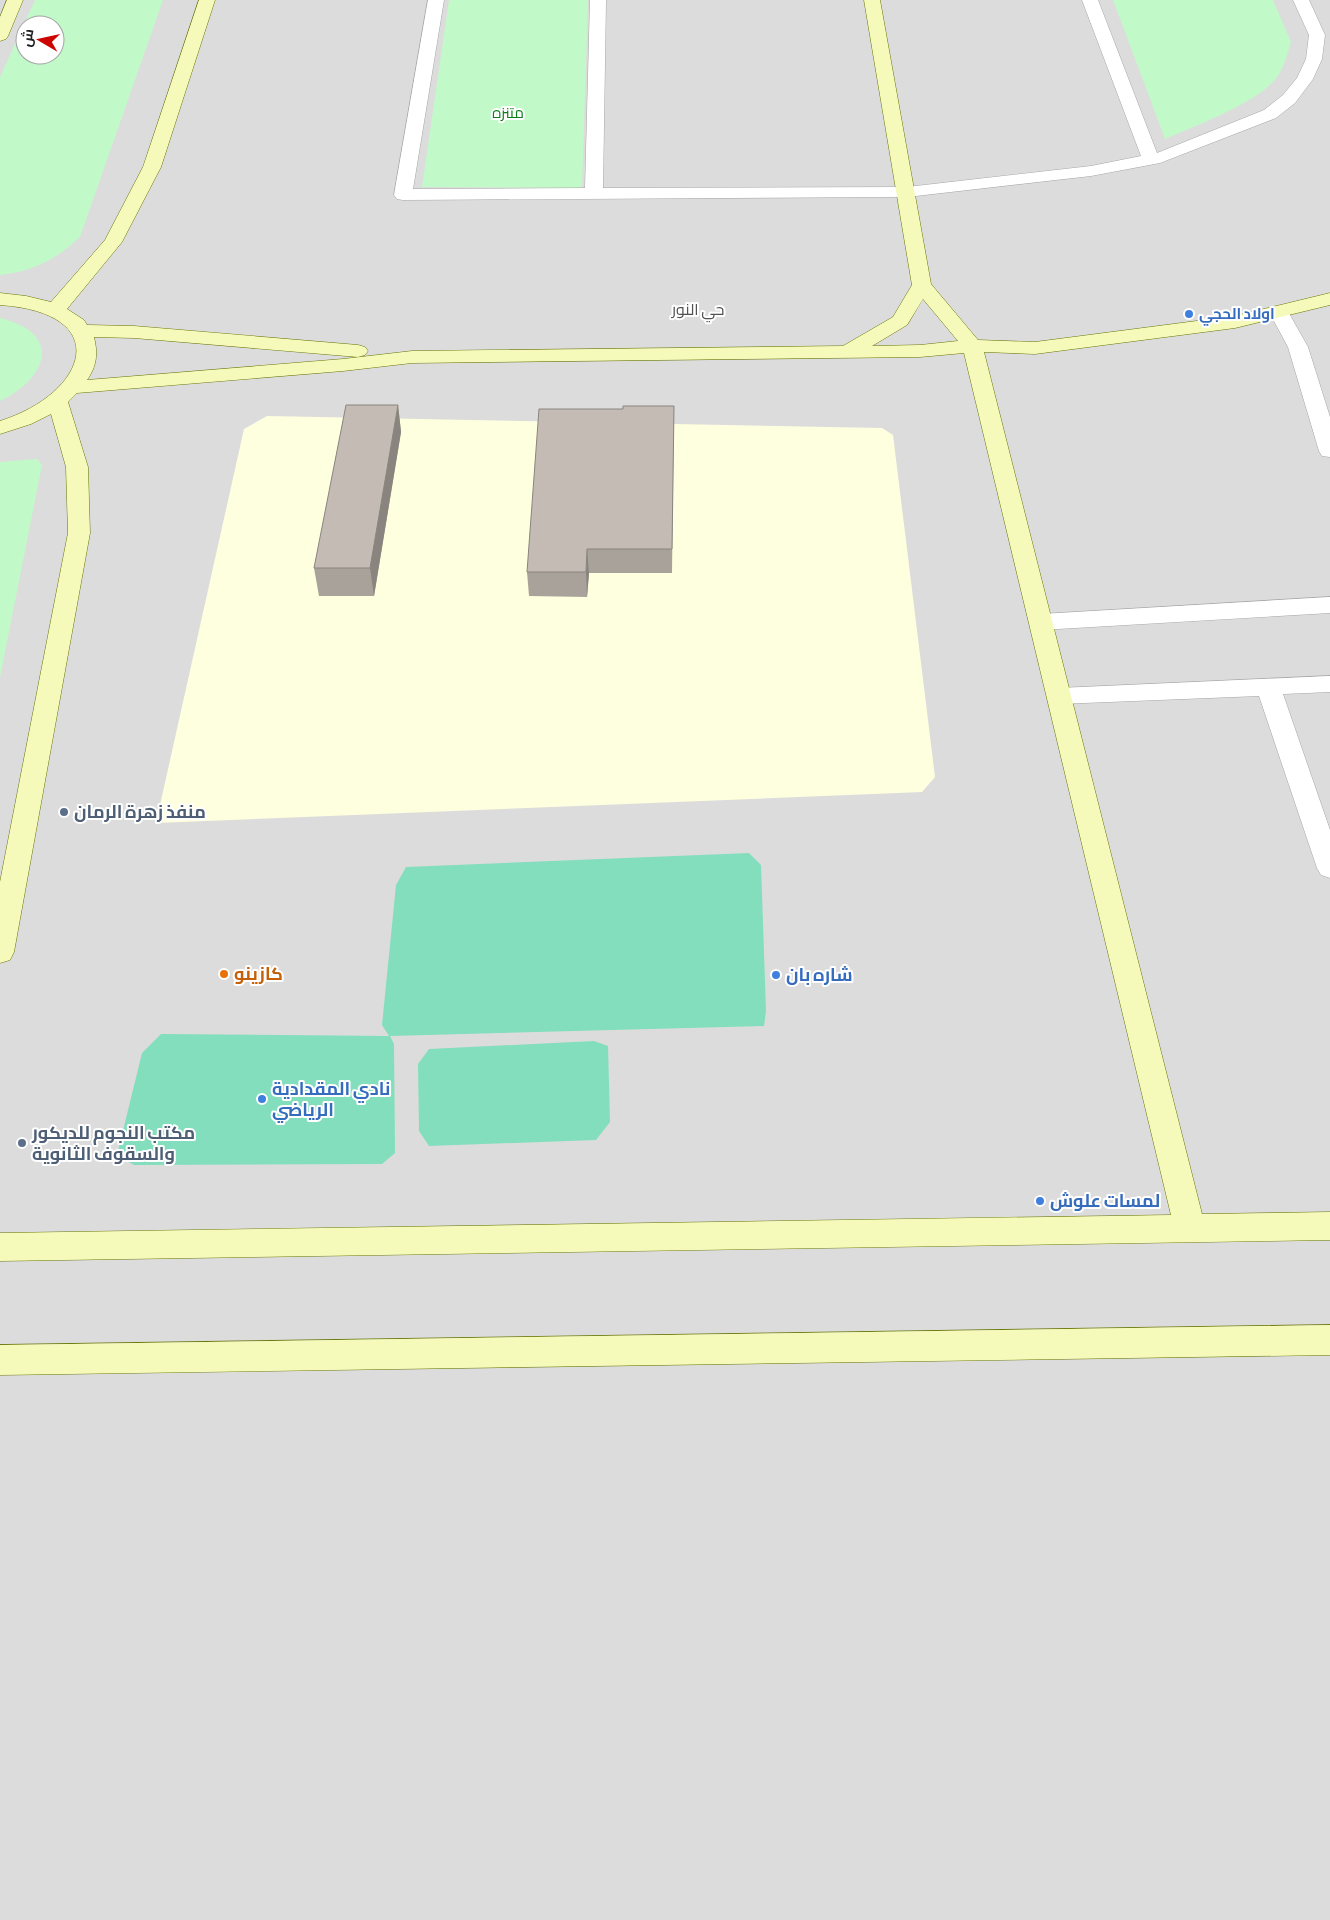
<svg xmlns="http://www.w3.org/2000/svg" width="1330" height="1920" font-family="'Alegreya Sans',Cairo,sans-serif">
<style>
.residential{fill:#dddcdc;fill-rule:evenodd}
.education{fill:#feffde}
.park{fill:#c2f9c8;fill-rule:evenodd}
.pitch{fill:#83debd}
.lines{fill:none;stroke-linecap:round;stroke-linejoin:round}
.street-casing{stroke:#a6a6a6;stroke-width:1}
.secondary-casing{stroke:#677605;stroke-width:1}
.street{fill:#fff;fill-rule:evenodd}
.secondary{fill:#f5f9b9;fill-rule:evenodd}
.wall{fill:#a9a29b}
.shaded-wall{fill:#89847e}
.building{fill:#c4bcb4;stroke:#89847e}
.shop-dot{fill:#3f7fe0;stroke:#fff;stroke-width:2}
.service-dot{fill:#5c6f8a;stroke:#fff;stroke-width:2}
.food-dot{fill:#e8710a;stroke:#fff;stroke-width:2}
.labels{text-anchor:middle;stroke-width:4;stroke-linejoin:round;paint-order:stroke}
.far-park-label{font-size:15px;fill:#0c7d18;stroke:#fff}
.far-shop-label{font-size:15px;font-weight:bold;fill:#366cbe;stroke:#fff;text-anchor:start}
.far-neighbourhood-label{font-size:16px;fill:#525252;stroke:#fff}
.service-label{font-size:18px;font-weight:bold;fill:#4e5e75;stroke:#fff;text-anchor:start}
.food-label{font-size:18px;font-weight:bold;fill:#c56008;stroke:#fff;text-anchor:start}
.shop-label{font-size:18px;font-weight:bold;fill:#366cbe;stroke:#fff;text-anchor:start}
</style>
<rect width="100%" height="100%" fill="#efece5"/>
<!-- residential -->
<path class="residential" d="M0,0H1330V1920H0ZM25,25H55V55H25Z"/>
<!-- education -->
<polygon class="education" points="267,416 882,428 893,435 935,777 922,792 156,823 244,429"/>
<!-- park -->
<g class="park">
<path d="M35,0H163L80,237C55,260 34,271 0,275V77ZM25,25H55V55H25Z"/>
<polygon points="449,0 588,0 582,188 422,187"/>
<path d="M1113,0H1273L1291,42C1287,56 1282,74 1271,84C1248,106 1195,126 1165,139Z"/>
<path d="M0,318C63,333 48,378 0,401Z"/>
<polygon points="37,459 42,465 0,677 0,462"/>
</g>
<!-- pitch -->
<g class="pitch">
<polygon points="749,853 761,865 766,1011 764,1026 390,1036 394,1044 395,1153 382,1164 134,1165 117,1155 142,1053 161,1034 389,1036 382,1025 396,885 406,867"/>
<polygon points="594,1041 608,1046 610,1122 596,1140 429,1146 419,1131 418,1064 429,1049"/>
</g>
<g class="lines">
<!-- street casing -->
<g class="street-casing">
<g id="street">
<polygon points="428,0 444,0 413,189 585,188 590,0 606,0 603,188 907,187 1091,166 1141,156 1082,0 1098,0 1157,153 1264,110 1283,95 1297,78 1306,59 1309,35 1293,0 1309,0 1325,35 1322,59 1313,79 1295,103 1276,118 1160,163 1091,176 907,197 403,200 397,199 394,195"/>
<polygon points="1279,306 1286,308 1308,347 1330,417 1330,457 1322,456 1319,451 1288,347 1269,312 1272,308"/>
<polygon points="1330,597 1330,613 1041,630 1033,628 1029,622 1033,616 1041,614"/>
<polygon points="1330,676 1330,692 1283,694 1330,830 1330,878 1321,875 1317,868 1259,696 1059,704 1050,702 1047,696 1050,690 1059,688"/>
</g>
</g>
<!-- secondary casing -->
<g class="secondary-casing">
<g id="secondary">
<polygon points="7,0 23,0 8,36 6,39 0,41 0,17"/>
<path d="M199,0H215L161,167L122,242L67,309L84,320L87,325L134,326L358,345L365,347L368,351L365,355L358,357L134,338L94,337C98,353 97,366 87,380L343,359L412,351L843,346L893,317L912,285L864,0H880L931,284L978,340L1035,342L1235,316L1330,293V305L1235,328L1035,354L984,352L1202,1214L1330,1212V1240L0,1261V1233L1171,1215L964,353L920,357L412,363L343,371L77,393L68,402L88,467L90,533L14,952L10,960L0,963V882L68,533L66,467L51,414L31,424L0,434V421C88,393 115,313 0,305V293L26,296L51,302L105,240L143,167ZM923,299L958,341L920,345L872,346L907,325Z"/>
<polygon points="1330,1325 1330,1355 0,1375 0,1345"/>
</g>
</g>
<!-- street -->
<use href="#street" class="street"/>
<!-- secondary -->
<use href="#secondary" class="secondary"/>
</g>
<!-- wall -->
<g class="wall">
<polygon points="398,405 401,432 374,596 319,596 314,568"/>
<polygon points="674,406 672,573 589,573 587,597 529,596 527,572"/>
</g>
<!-- shaded-wall -->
<g class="shaded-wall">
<polygon points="398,405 401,432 374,596 370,568"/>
<polygon points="587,549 589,573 587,597 586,572"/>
</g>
<!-- building -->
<g class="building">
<polygon points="346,405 398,405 370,568 314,568"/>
<polygon points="623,406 674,406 672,549 587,549 586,572 527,572 539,409 623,409"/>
</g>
<!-- markers -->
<g class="shop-dot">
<circle cx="1189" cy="314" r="5"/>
<circle cx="776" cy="975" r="5"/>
<circle cx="262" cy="1099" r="5"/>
<circle cx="1040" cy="1201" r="5"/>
</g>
<g class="service-dot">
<circle cx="64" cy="812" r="5"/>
<circle cx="22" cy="1143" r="5"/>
</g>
<circle class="food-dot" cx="224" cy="974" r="5"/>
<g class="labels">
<!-- far-park labels -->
<g class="far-park-label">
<text x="508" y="118">متنزه</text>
</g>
<!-- far-shop labels -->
<g class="far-shop-label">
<text x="1199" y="319">اولاد الحجي</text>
</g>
<!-- far-neighbourhood labels -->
<g class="far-neighbourhood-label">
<text x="698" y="315">حي النور</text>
</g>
<!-- service labels -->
<g class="service-label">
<text x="74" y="818">منفذ زهرة الرمان</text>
<text x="32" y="1139">مكتب النجوم للديكور<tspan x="32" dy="21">والسقوف الثانوية</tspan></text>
</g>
<!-- food labels -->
<g class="food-label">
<text x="234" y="980">كازينو</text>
</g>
<!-- shop labels -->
<g class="shop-label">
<text x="786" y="981">شاره بان</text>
<text x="272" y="1095">نادي المقدادية<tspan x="272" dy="21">الرياضي</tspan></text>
<text x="1050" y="1207">لمسات علوش</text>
</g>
</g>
<!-- north arrow -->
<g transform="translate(40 40) rotate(279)"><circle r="24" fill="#ffffff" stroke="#a5a5a5"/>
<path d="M0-4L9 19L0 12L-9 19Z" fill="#cd0501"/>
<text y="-8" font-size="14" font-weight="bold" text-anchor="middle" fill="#1f1f1f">ش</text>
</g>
</svg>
